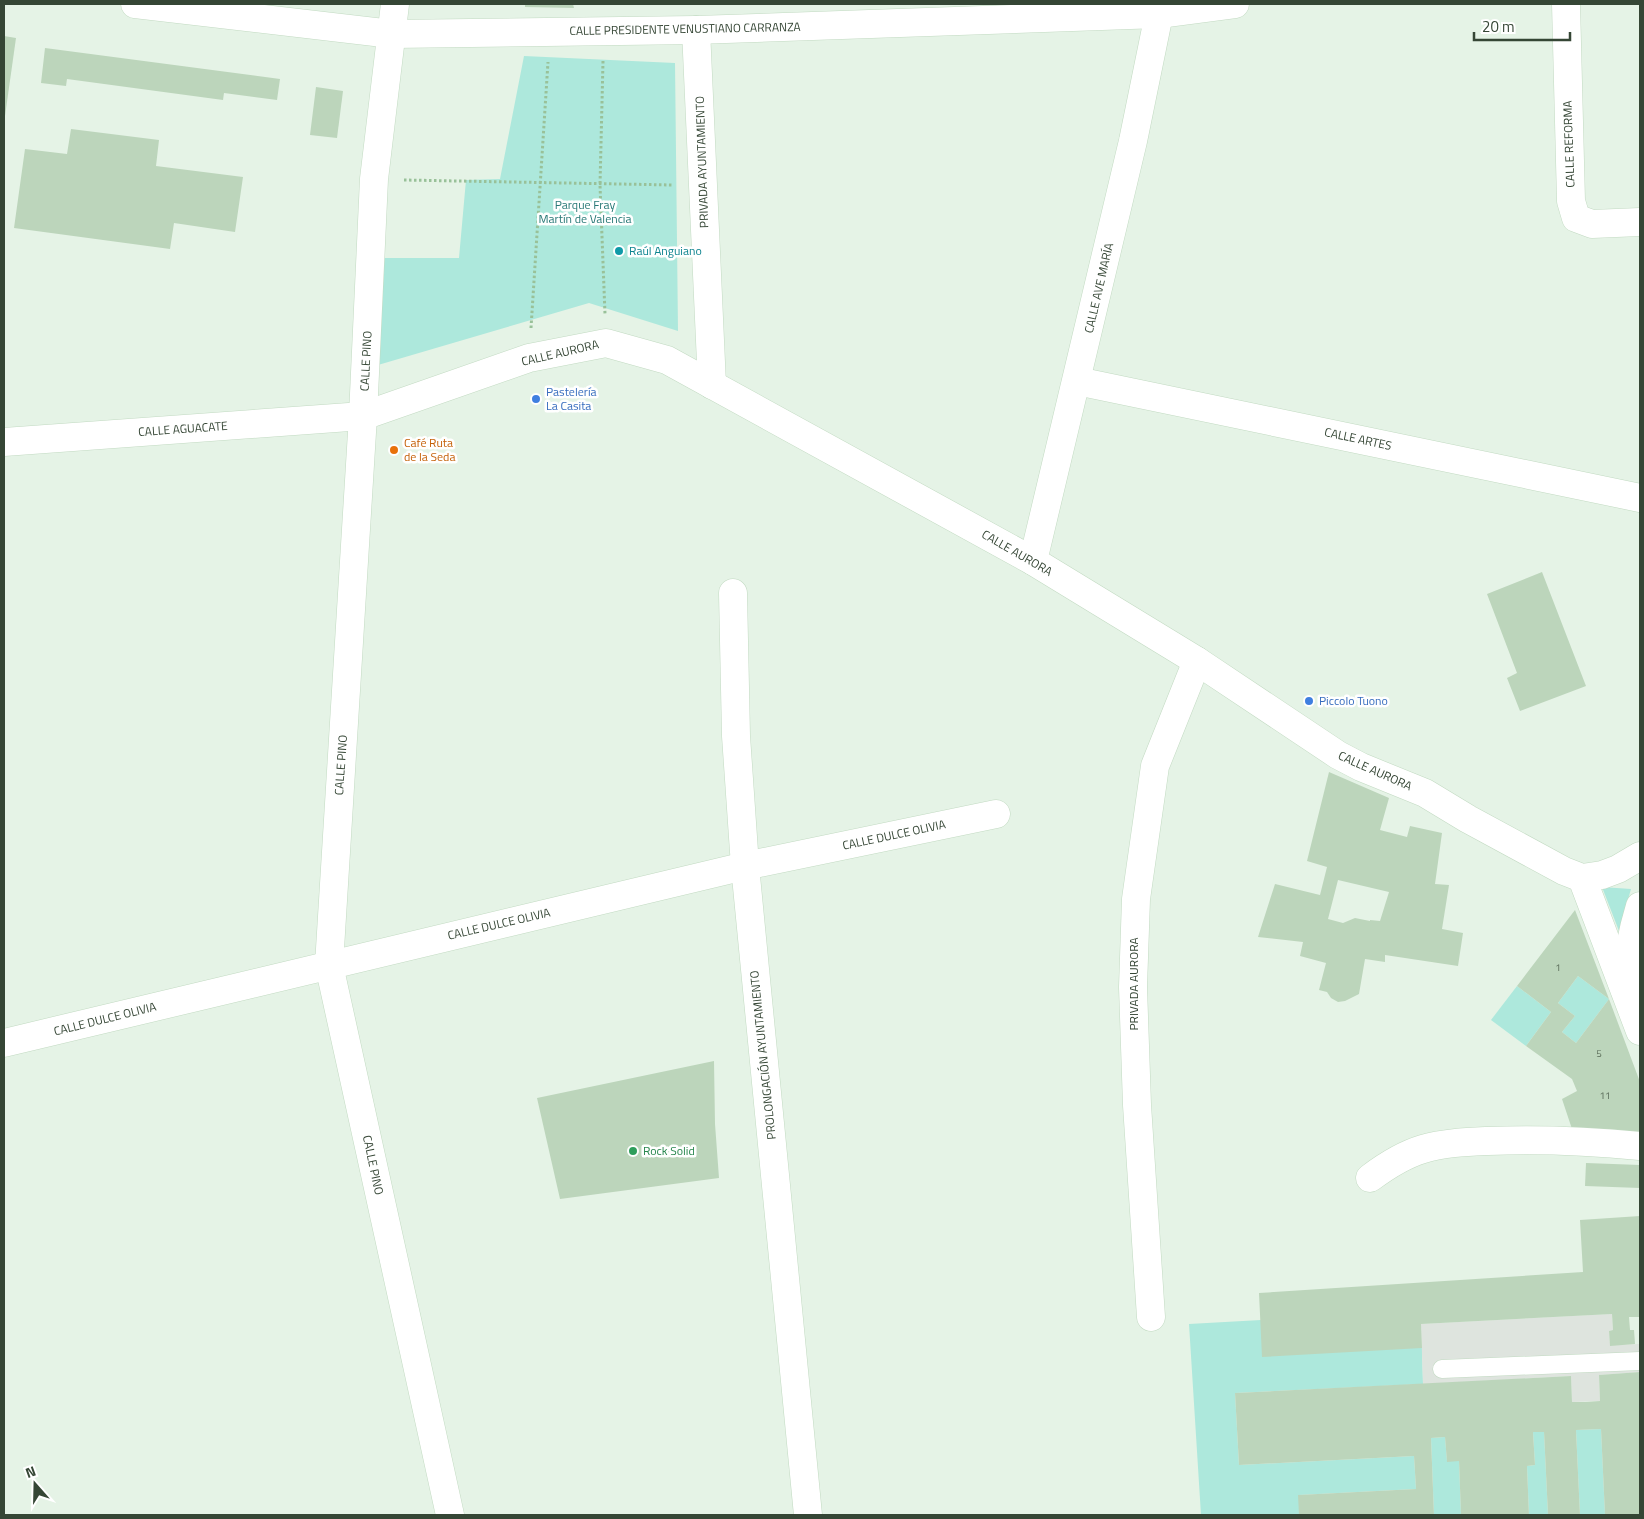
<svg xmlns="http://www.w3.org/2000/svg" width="1644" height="1519" font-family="'Titillium Web',sans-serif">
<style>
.green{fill:#ade8dc}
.parking{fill:#dee4de}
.building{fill:#bcd5bb;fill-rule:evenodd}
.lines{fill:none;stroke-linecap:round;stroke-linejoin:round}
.lane-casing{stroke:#c2dac2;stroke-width:19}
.street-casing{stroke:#c2dac2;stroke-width:29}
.path{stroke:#99c199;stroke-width:3;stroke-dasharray:2.5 2.5;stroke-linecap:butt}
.lane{stroke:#fff;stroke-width:18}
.street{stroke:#fff;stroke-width:28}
.culture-dot{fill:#0f9aa8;stroke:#fff;stroke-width:2}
.shop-dot{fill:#3f7fe0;stroke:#fff;stroke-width:2}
.food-dot{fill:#e8710a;stroke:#fff;stroke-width:2}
.leisure-dot{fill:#2e9e5b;stroke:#fff;stroke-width:2}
.labels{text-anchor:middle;stroke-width:5;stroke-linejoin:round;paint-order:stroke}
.number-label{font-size:10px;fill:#576a56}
.street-label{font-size:12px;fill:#354635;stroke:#fff}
.park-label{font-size:12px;fill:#277876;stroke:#fff}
.culture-label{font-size:12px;fill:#0d838f;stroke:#fff;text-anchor:start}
.shop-label{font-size:12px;fill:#366cbe;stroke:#fff;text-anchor:start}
.food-label{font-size:12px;fill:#c56008;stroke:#fff;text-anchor:start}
.leisure-label{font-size:12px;fill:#27864d;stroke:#fff;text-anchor:start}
</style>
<rect width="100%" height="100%" fill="#e5f3e6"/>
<!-- green -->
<g class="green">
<polygon points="524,56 675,63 678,331 589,303 378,365 382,258 459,258 466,180 500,179"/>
<polygon points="1602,887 1631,889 1619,931"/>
<polygon points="1578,976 1609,999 1576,1043 1562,1032 1575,1016 1558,1003"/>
<polygon points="1517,986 1551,1012 1526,1046 1491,1020"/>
<polygon points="1261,1320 1422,1348 1423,1384 1235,1393 1239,1465 1414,1456 1416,1489 1299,1495 1299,1515 1201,1515 1189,1324"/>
<polygon points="1601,1429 1605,1515 1580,1515 1576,1430"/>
<polygon points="1533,1432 1544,1432 1548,1515 1529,1515 1527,1466 1535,1465"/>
<polygon points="1445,1437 1447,1461 1459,1461 1461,1515 1434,1515 1431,1438"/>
</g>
<!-- parking -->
<polygon class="parking" points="1612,1314 1613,1330 1609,1331 1610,1345 1640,1344 1640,1372 1599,1375 1600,1401 1572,1402 1571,1376 1423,1384 1421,1324"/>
<!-- building -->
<g class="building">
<polygon points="525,4 573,4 574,8 525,7"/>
<polygon points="4,36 16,38 5,116 4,116"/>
<polygon points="45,48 280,79 277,100 224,93 223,100 67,79 66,86 41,83"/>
<polygon points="316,87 343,91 337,138 310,135"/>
<polygon points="71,129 159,140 156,166 243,177 235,232 174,223 170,249 14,228 25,149 67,154"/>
<polygon points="1542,572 1586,686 1520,711 1507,678 1517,673 1487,594"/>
<path d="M1329,772L1389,798L1380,830L1407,837L1410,826L1442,833L1435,884L1449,885L1442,929L1463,933L1458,966L1385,955V962L1365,959L1359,994L1345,1001L1338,1002L1331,998L1327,992L1319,990L1326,963L1300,956L1303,942L1258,937L1275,884L1320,895L1327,867L1307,861ZM1338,880L1389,892L1380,921L1370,920V921L1355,918L1343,923L1328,919Z"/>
<polygon points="1575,910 1609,999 1578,976 1558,1003 1575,1016 1562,1032 1576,1043 1609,999 1640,1082 1640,1133 1572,1129 1562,1099 1577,1091 1572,1079 1526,1046 1551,1012 1517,986"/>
<polygon points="714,1061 715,1124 719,1178 560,1199 537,1098"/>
<polygon points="1586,1163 1640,1165 1640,1188 1585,1186"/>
<polygon points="1640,1216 1640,1317 1629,1317 1630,1330 1634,1330 1635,1344 1610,1346 1609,1331 1613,1330 1612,1314 1421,1324 1422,1348 1262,1357 1259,1293 1583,1272 1580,1220"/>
<polygon points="1640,1372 1640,1515 1605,1515 1601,1429 1576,1430 1580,1515 1548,1515 1544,1432 1533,1432 1535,1465 1527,1466 1529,1515 1461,1515 1459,1461 1447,1462 1445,1437 1431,1438 1434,1515 1299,1515 1298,1495 1416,1489 1414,1456 1239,1465 1235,1393 1571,1376 1572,1402 1586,1402 1600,1401 1599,1375"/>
</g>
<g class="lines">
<!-- lane casing -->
<g class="lane-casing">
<polyline id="lane" points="1442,1369 1640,1361"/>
</g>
<!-- street casing -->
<g class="street-casing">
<g id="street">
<polyline points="135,4 392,34 696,30 1159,14 1235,4"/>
<polyline points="395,4 374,179 363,416 329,965 450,1515"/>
<polyline points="1566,4 1571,201 1576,218 1592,224 1640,222"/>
<polyline points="696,30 712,385"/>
<polyline points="1077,381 1640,498"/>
<polyline points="4,442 363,416 529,358 606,343 667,360 1033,561 1197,661 1338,755 1361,767 1425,793 1468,819 1564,871 1582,878 1602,875 1618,869 1640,856"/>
<polyline points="1033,561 1133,141 1159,14"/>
<polyline points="733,593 736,736 745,866 808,1515"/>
<polyline points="1582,878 1640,1031"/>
<path d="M1626,985C1627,958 1632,932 1640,906"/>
<polyline points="4,1043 745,866 996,814"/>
<path d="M1370,1178C1386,1166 1403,1155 1423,1149C1443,1143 1466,1142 1487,1141C1539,1139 1589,1141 1640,1146"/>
<polyline points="1151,1317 1137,1105 1133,987 1136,899 1155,766 1197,661"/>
</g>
</g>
<!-- path -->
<g class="path">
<polyline points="603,61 600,185 605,314"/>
<polyline points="404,180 673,185"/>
<polyline points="531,328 548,62"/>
</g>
<!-- lane -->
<use href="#lane" class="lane"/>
<!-- street -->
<use href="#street" class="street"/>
</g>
<!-- markers -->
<circle class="culture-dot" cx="619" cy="251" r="5"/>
<g class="shop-dot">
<circle cx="536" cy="399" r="5"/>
<circle cx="1309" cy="701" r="5"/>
</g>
<circle class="food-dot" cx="394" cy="450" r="5"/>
<circle class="leisure-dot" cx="633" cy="1151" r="5"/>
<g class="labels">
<!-- number labels -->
<g class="number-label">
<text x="1558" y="971">1</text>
<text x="1599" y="1057">5</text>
<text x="1605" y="1099">11</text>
</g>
<!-- street labels -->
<g class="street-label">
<text transform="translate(685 29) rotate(-1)" y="4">CALLE PRESIDENTE VENUSTIANO CARRANZA</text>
<text transform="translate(1569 144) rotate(-92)" y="4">CALLE REFORMA</text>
<text transform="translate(702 162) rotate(-92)" y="4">PRIVADA AYUNTAMIENTO</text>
<text transform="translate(1099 288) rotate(-77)" y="4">CALLE AVE MARÍA</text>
<text transform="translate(560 353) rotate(-13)" y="4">CALLE AURORA</text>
<text transform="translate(366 361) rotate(-87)" y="4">CALLE PINO</text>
<text transform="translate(183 429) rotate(-4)" y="4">CALLE AGUACATE</text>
<text transform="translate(1358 439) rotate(12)" y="4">CALLE ARTES</text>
<text transform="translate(1017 553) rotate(30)" y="4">CALLE AURORA</text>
<text transform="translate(341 765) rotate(-86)" y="4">CALLE PINO</text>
<text transform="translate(1375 771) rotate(24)" y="4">CALLE AURORA</text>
<text transform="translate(894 835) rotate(-12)" y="4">CALLE DULCE OLIVIA</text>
<text transform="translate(499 924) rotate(-13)" y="4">CALLE DULCE OLIVIA</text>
<text transform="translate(1134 984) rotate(-90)" y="4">PRIVADA AURORA</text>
<text transform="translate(105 1019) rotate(-14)" y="4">CALLE DULCE OLIVIA</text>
<text transform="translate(763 1055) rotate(-96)" y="4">PROLONGACIÓN AYUNTAMIENTO</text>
<text transform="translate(373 1165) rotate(78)" y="4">CALLE PINO</text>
</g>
<!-- park labels -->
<g class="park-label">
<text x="585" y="209">Parque Fray<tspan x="585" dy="14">Martín de Valencia</tspan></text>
</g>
<!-- culture labels -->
<g class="culture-label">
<text x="629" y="255">Raúl Anguiano</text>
</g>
<!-- shop labels -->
<g class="shop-label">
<text x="546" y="396">Pastelería<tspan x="546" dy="14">La Casita</tspan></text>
<text x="1319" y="705">Piccolo Tuono</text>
</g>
<!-- food labels -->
<g class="food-label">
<text x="404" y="447">Café Ruta<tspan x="404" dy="14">de la Seda</tspan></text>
</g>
<!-- leisure labels -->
<g class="leisure-label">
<text x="643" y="1155">Rock Solid</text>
</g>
</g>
<!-- border -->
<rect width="1644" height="1519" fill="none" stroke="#354635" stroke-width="10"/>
<!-- north arrow -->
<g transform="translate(35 1484) rotate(340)" stroke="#ffffff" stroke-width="4" paint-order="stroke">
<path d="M0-4L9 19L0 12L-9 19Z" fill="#354635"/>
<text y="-8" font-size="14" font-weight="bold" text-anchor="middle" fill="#354635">N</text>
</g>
<!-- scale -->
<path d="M1474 32v8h96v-8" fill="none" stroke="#354635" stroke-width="2.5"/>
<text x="1482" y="32" font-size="15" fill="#354635" stroke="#ffffff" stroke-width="4" paint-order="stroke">20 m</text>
</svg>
